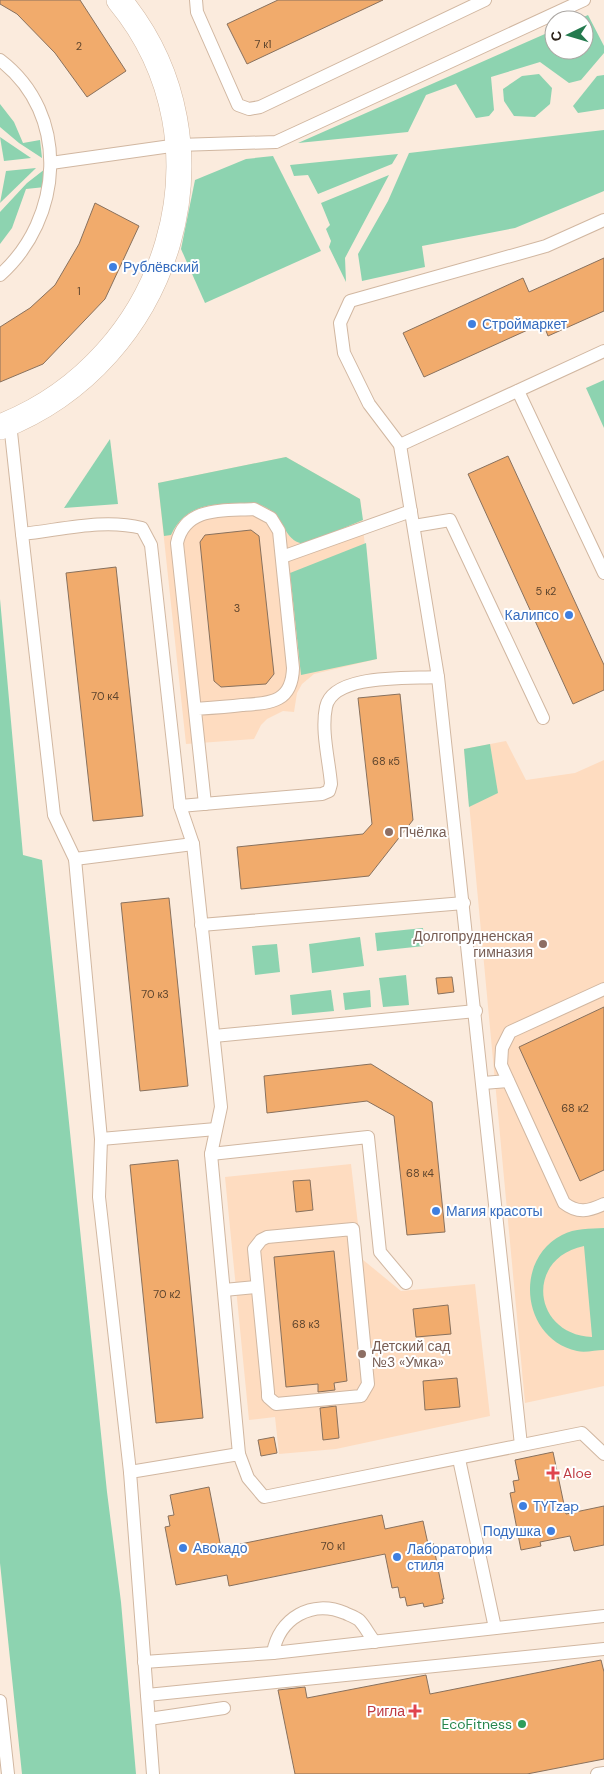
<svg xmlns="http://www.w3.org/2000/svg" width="604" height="1774" font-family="'DM Sans',sans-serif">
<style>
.built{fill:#fedcc0}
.green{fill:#8dd3b0;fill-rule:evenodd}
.building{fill:#f1ab6c;stroke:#89715d}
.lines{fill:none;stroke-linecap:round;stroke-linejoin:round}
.lane-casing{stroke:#d1b7a1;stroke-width:14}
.street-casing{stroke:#d1b7a1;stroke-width:26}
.lane{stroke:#fff;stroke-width:12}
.street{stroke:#fff;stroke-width:25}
.shop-dot{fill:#3f7fe0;stroke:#fff;stroke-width:2}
.education-dot{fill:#8d6e63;stroke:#fff;stroke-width:2}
.health-dot{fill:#e0444e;stroke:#fff;stroke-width:2}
.leisure-dot{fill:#2e9e5b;stroke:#fff;stroke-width:2}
.labels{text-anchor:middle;stroke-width:4;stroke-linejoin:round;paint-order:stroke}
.number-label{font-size:11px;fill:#5e452e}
.shop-label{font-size:14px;fill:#366cbe;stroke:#fff;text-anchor:start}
.education-label{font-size:14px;fill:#785e54;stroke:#fff;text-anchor:start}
.health-label{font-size:14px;fill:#be3a42;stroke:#fff;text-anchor:start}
.leisure-label{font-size:14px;fill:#27864d;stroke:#fff;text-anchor:end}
</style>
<rect width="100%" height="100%" fill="#fbebdd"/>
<!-- built -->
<g class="built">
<polygon points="286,457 360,499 377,659 314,674 302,684 297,693 294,712 283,711 267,719 261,725 254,739 186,744 158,483"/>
<polygon points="506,741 526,780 575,773 604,760 604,1386 525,1403 464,749"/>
<polygon points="351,1164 362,1259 401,1291 475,1284 490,1416 336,1449 279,1454 275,1417 249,1420 225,1177"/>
</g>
<!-- green -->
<g class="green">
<polygon points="588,15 604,46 604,53 581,80 569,83 540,62 491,77 494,110 489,116 476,118 456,84 426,95 408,132 298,143 554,30 554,50 584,50 584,20 577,20"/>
<polygon points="539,74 552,88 550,104 535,117 514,116 504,101 503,89 522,76"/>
<polygon points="604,75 604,109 578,113 573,106 597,76"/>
<polygon points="0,104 14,122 23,143 40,140 42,158 19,143 0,127"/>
<polygon points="604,130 604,191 515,228 422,246 425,267 362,281 358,254 388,201 409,153"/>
<polygon points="0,137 31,158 4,161"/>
<polygon points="398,154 392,164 318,194 308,175 294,176 290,165"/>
<polygon points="273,156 321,251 205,303 181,249 195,180 246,159"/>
<polygon points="36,168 0,203 6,171"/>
<polygon points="45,169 45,187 26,189 12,228 0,244 0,212 27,183"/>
<polygon points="389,175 345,258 346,282 329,247 331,241 326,229 330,225 321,203"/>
<polygon points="604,380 604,428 586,388"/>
<polygon points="110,439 118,504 64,508"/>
<path d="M286,457L360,499L363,520L305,544C286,542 286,525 275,514C269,508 262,505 254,503C220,505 188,499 171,535L164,536L158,483Z"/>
<polygon points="366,543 377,659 301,675 290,573"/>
<polygon points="0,599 23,855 42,860 107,1492 121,1602 136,1774 22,1774 0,1563"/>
<polygon points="490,744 498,793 469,807 464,749"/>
<polygon points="423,928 424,946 377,951 375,933"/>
<polygon points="360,937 364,966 312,973 309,944"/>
<polygon points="277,944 280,972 255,975 252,946"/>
<polygon points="406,975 409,1005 383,1007 379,978"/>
<polygon points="331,990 334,1011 292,1015 290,995"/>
<polygon points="370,990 371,1007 345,1010 343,993"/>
<path d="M604,1228V1350C596,1350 585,1353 577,1351C522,1339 513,1260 562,1235C575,1228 590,1229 604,1228ZM584,1246L592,1336V1337C532,1334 525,1258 584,1246Z"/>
</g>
<!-- building -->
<g class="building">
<polygon points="0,0 80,0 126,71 87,97 55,53 17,14 0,4"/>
<polygon points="278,0 383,0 247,64 227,24"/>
<polygon points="95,203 139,226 105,299 43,364 0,382 0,327 30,308 55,285 79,244"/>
<polygon points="604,258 604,311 548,336 543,323 424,377 403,333 523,278 529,292"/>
<polygon points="508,456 604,665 604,690 573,704 468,474"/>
<polygon points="251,530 259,536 274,674 266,684 221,687 214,681 200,542 205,535"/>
<polygon points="116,567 143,816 93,821 66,573"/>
<polygon points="400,694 413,820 369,876 241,889 237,847 363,834 372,824 358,698"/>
<polygon points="169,898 188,1086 140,1091 121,903"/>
<polygon points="452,977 454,992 438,994 436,978"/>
<polygon points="604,1007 604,1170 580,1181 519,1047"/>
<polygon points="371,1064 432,1102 445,1232 407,1235 394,1116 367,1101 267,1113 264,1076"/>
<polygon points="178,1160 203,1418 156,1423 130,1165"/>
<polygon points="310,1180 313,1210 296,1212 293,1181"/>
<polygon points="334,1251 347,1381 334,1383 335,1390 318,1392 318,1384 286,1387 274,1257"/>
<polygon points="448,1305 451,1334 416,1337 413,1309"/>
<polygon points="457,1378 460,1407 425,1410 423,1381"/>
<polygon points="336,1406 339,1438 323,1440 320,1408"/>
<polygon points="274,1437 277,1453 261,1456 258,1440"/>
<polygon points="553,1452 566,1514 604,1506 604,1545 574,1551 570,1536 540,1542 541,1546 521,1550 510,1493 515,1492 513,1481 519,1480 515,1460"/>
<polygon points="209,1487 221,1548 382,1515 385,1529 423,1521 428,1544 433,1543 444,1599 442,1599 443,1603 424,1607 423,1603 407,1606 405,1597 400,1598 398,1587 392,1588 385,1554 229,1586 227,1575 176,1585 165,1527 170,1526 168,1516 174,1515 170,1495"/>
<polygon points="601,1660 604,1672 604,1759 527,1774 295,1774 278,1690 305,1687 307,1698 426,1675 430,1694"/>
</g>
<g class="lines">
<!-- lane casing -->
<g class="lane-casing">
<g id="lane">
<polyline points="196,0 197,12 238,105 249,109 260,107 485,0"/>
<path d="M0,60C71,114 63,219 0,275"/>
<polyline points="51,163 178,145 276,142 584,0"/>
<polyline points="518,391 604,573"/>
<polyline points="10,423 22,534"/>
<polyline points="400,445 604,351"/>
<polyline points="414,526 450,520 543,718"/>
<polyline points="282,557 411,511"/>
<path d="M195,709C210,708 226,707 242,705C270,703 292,703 293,668L279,531L271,518L254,509C224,511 185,506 177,543L205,804"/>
<path d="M180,806L322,794L329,791L331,784C329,760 321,731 326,707C333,673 411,679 438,677"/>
<polyline points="75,859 193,844"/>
<polyline points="201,925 464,903"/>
<path d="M604,989L510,1032L502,1048L501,1065L564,1203C578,1214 589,1211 604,1204"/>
<polyline points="214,1036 476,1011"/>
<polyline points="483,1083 508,1081"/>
<polyline points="101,1139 216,1129"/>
<polyline points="211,1154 368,1137 380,1252 406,1283"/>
<polygon points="353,1229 368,1384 361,1396 276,1404 268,1397 268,1392 254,1249 261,1240 267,1237"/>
<polyline points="224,1290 256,1287"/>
<polyline points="521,1445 438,677 400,445 369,404 344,353 340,323 350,301 546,246 604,220"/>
<polyline points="459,1459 495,1628"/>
<path d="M130,1472L99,1197L101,1139L75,859L54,815L22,534C61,530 103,518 142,528L151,545L180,806L193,844L221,1107L211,1154L239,1454"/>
<path d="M273,1653C279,1618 312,1599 345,1613C349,1615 355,1617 359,1620C365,1626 369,1635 375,1642"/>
<polyline points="144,1662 273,1653 604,1616"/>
<polyline points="147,1695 604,1649"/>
<polyline points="0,1701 8,1774"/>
<polyline points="149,1719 224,1708"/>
<polyline points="153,1774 130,1472 239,1454 248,1478 264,1497 582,1433 604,1454"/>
<polyline points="597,1774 604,1773"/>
</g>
</g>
<!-- street casing -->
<g class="street-casing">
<path id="street" d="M0,427C170,361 238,144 119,0"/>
</g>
<!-- lane -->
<use href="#lane" class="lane"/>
<!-- street -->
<use href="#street" class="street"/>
</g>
<!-- markers -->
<g class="shop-dot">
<circle cx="113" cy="267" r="5"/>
<circle cx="472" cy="324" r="5"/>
<circle cx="569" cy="615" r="5"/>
<circle cx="436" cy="1211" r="5"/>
<circle cx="523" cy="1506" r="5"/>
<circle cx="551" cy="1531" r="5"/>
<circle cx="183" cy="1548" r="5"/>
<circle cx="397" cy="1557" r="5"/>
</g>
<g class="education-dot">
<circle cx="389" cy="832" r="5"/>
<circle cx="543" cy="944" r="5"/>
<circle cx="362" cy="1354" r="5"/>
</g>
<g class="health-dot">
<path d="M550.5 1465.5h5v5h5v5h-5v5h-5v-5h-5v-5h5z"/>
<path d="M412.5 1703.5h5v5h5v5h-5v5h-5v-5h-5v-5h5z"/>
</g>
<circle class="leisure-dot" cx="522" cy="1724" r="5"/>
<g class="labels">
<!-- number labels -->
<g class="number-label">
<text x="263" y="48">7 к1</text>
<text x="79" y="50">2</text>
<text x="79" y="295">1</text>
<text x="546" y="595">5 к2</text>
<text x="237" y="612">3</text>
<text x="105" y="700">70 к4</text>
<text x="386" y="765">68 к5</text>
<text x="155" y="998">70 к3</text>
<text x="575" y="1112">68 к2</text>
<text x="420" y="1177">68 к4</text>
<text x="167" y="1298">70 к2</text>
<text x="306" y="1328">68 к3</text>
<text x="333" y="1550">70 к1</text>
</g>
<!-- shop labels -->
<g class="shop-label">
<text x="123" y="272">Рублёвский</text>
<text x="482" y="329">Строймаркет</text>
<text x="559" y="620" text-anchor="end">Калипсо</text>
<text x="446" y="1216">Магия красоты</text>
<text x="533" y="1511">TYTzap</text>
<text x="541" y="1536" text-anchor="end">Подушка</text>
<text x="193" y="1553">Авокадо</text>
<text x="407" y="1554">Лаборатория<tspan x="407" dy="16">стиля</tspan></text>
</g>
<!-- education labels -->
<g class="education-label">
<text x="399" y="837">Пчёлка</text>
<text x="533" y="941" text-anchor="end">Долгопрудненская<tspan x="533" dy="16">гимназия</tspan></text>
<text x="372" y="1351">Детский сад<tspan x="372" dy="16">№3 «Умка»</tspan></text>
</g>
<!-- health labels -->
<g class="health-label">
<text x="563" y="1478">Aloe</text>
<text x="405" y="1716" text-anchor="end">Ригла</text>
</g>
<!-- leisure labels -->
<g class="leisure-label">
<text x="512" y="1729">EcoFitness</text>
</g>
</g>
<!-- north arrow -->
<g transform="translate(569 35) rotate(265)"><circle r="24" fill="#ffffff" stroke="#aba7a3"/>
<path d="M0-4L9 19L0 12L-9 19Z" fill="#237a4e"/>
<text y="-8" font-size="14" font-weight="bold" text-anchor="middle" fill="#2d231a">С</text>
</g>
</svg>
